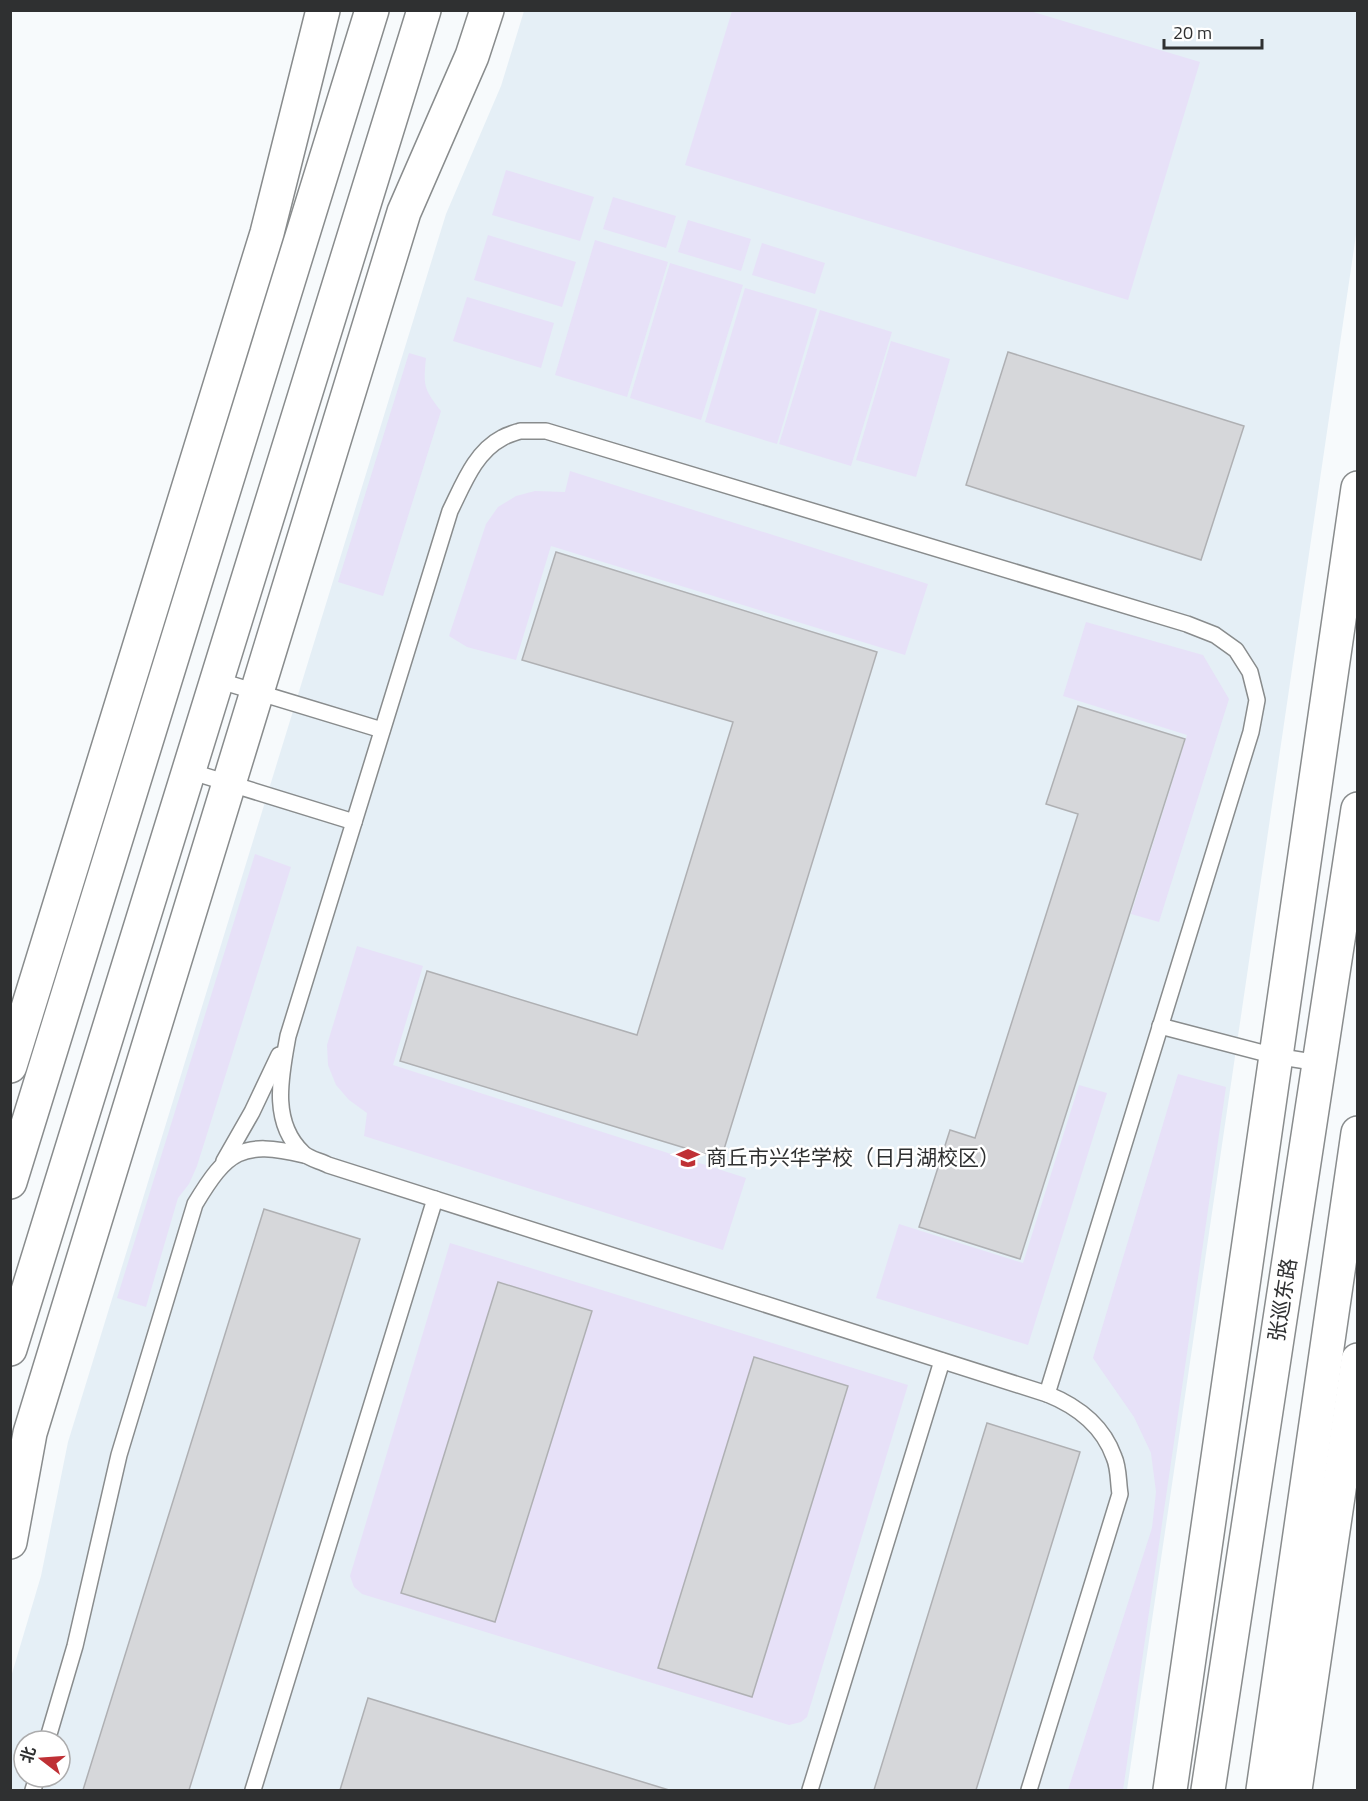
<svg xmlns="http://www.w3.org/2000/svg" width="1368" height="1801" font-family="'Titillium Web','Noto Sans SC',sans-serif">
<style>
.built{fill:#e5eff6;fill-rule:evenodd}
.green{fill:#e7e1f8}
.building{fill:#d6d7da;stroke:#afb0b3;stroke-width:1.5}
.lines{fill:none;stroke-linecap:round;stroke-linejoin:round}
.lane-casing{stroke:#898c8d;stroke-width:18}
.secondary-casing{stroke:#898c8d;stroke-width:36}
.lane{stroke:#fff;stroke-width:15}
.secondary{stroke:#fff;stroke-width:33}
.labels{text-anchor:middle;stroke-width:5;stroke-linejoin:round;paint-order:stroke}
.poi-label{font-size:21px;fill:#2f3031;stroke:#fff;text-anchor:start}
.street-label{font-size:21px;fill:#2f3031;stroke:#fff}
</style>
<rect width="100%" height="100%" fill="#f7fafc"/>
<!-- built -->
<path class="built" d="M524,11H1357V228L1127,1790H11V1677L41,1576L68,1442L446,214L501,86ZM24,1741H60V1777H24Z"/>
<!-- green -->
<g class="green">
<polygon points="732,11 1030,11 1200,62 1128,300 685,165"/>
<polygon points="506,170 594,197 580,241 492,215"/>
<polygon points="613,197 676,216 666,248 603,229"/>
<polygon points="688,220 751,239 741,271 678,252"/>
<polygon points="488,235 576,262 562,307 474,280"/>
<polygon points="595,240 668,262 627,397 555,375"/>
<polygon points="762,243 825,263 815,294 752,275"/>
<polygon points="670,263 743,285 701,420 630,398"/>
<polygon points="745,288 817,309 777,444 705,422"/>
<polygon points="467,297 554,323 541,368 453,341"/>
<polygon points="820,310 892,332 851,466 779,444"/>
<polygon points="891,341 950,359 916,477 856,460"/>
<path d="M409,353L426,358C423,386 424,389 441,411L383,596L338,582Z"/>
<polygon points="570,471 928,584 905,655 551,546 516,660 467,647 449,636 486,524 498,507 516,496 535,491 565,492"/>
<polygon points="1086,622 1203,655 1229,699 1159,922 1131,914 1187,735 1063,696"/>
<polygon points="255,854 291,867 197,1166 189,1184 178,1198 146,1307 117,1298"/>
<polygon points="357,946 423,966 393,1065 746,1178 723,1250 364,1136 367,1113 349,1100 336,1085 328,1065 327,1045"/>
<polygon points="1178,1074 1226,1087 1123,1790 1068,1790 1152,1528 1156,1492 1151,1453 1134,1417 1093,1358"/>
<polygon points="1079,1085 1107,1093 1028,1345 876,1298 899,1224 1023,1263"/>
<polygon points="450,1243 908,1385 807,1717 801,1722 789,1725 362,1594 354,1587 350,1576"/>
</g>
<!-- building -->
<g class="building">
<polygon points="1008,352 1244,426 1201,560 966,485"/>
<polygon points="556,552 877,652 721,1159 400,1061 427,971 637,1035 733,722 522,660"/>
<polygon points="1078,706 1185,739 1020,1259 919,1227 950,1130 975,1138 1078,814 1046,804"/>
<polygon points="264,1209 360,1239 189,1790 83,1790"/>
<polygon points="498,1282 592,1311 495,1622 401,1593"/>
<polygon points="754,1357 848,1386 752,1697 658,1668"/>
<polygon points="987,1423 1080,1452 976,1790 874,1790"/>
<polygon points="368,1698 669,1790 340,1790"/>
</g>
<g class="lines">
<!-- lane casing -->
<g class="lane-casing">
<g id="lane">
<path d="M520,431H546L1187,624L1215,635L1236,650L1250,672L1257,700L1251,732L1047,1394L328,1165C321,1161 309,1159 303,1153C270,1122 281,1075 288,1036L450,511C463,485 475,452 502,438C507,435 514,433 520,431Z"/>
<polyline points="217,680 382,730"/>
<polyline points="189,771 354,822"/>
<polyline points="1160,1026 1275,1056 1319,1063"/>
<polyline points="224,1161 252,1112 279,1055"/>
<path d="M47,1741L75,1646L119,1455L195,1204C227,1151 241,1140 304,1155"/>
<polyline points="33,1790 37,1777"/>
<polyline points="253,1790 435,1199"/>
<polyline points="810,1790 942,1361"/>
<path d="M1029,1790L1120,1494C1118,1482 1119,1468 1114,1457C1103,1426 1077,1406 1047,1394"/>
</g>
</g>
<!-- secondary casing -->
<g class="secondary-casing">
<g id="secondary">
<polyline points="10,1066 267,233 323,10"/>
<polyline points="10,1182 372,10"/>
<polyline points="10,1349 424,10"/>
<polyline points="10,1542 30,1433 404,212 472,56 487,10"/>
<polyline points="1170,1790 1358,488"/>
<polyline points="1208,1790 1358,809"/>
<polyline points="1263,1790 1358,1133"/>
<polyline points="1295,1790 1358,1360"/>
</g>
</g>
<!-- lane -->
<use href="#lane" class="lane"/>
<!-- secondary -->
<use href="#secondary" class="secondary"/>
</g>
<!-- icons -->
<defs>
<g id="school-bare" transform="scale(1.8)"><path d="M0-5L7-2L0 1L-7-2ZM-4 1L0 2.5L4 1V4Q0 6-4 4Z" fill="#bf3035" stroke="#fff" stroke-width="2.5" paint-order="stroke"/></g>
</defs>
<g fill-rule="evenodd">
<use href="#school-bare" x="688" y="1158"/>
</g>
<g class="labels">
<!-- poi labels -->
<g class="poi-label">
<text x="706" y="1165">商丘市兴华学校（日月湖校区）</text>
</g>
<!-- street labels -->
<g class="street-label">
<text transform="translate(1283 1300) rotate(-81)" y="7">张巡东路</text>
</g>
</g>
<!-- border -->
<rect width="1368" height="1801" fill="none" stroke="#2f3031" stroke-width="24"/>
<!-- north arrow -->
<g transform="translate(42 1759) rotate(287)"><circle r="28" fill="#ffffff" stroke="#acacad" stroke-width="1.5"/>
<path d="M0-4.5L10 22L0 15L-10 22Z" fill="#bf3035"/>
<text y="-9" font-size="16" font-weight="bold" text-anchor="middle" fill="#2f3031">北</text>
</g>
<!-- scale -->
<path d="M1164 39v9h98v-9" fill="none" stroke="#2f3031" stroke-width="3"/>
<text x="1173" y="39" font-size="18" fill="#2f3031" stroke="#ffffff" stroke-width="4.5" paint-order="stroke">20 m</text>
</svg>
